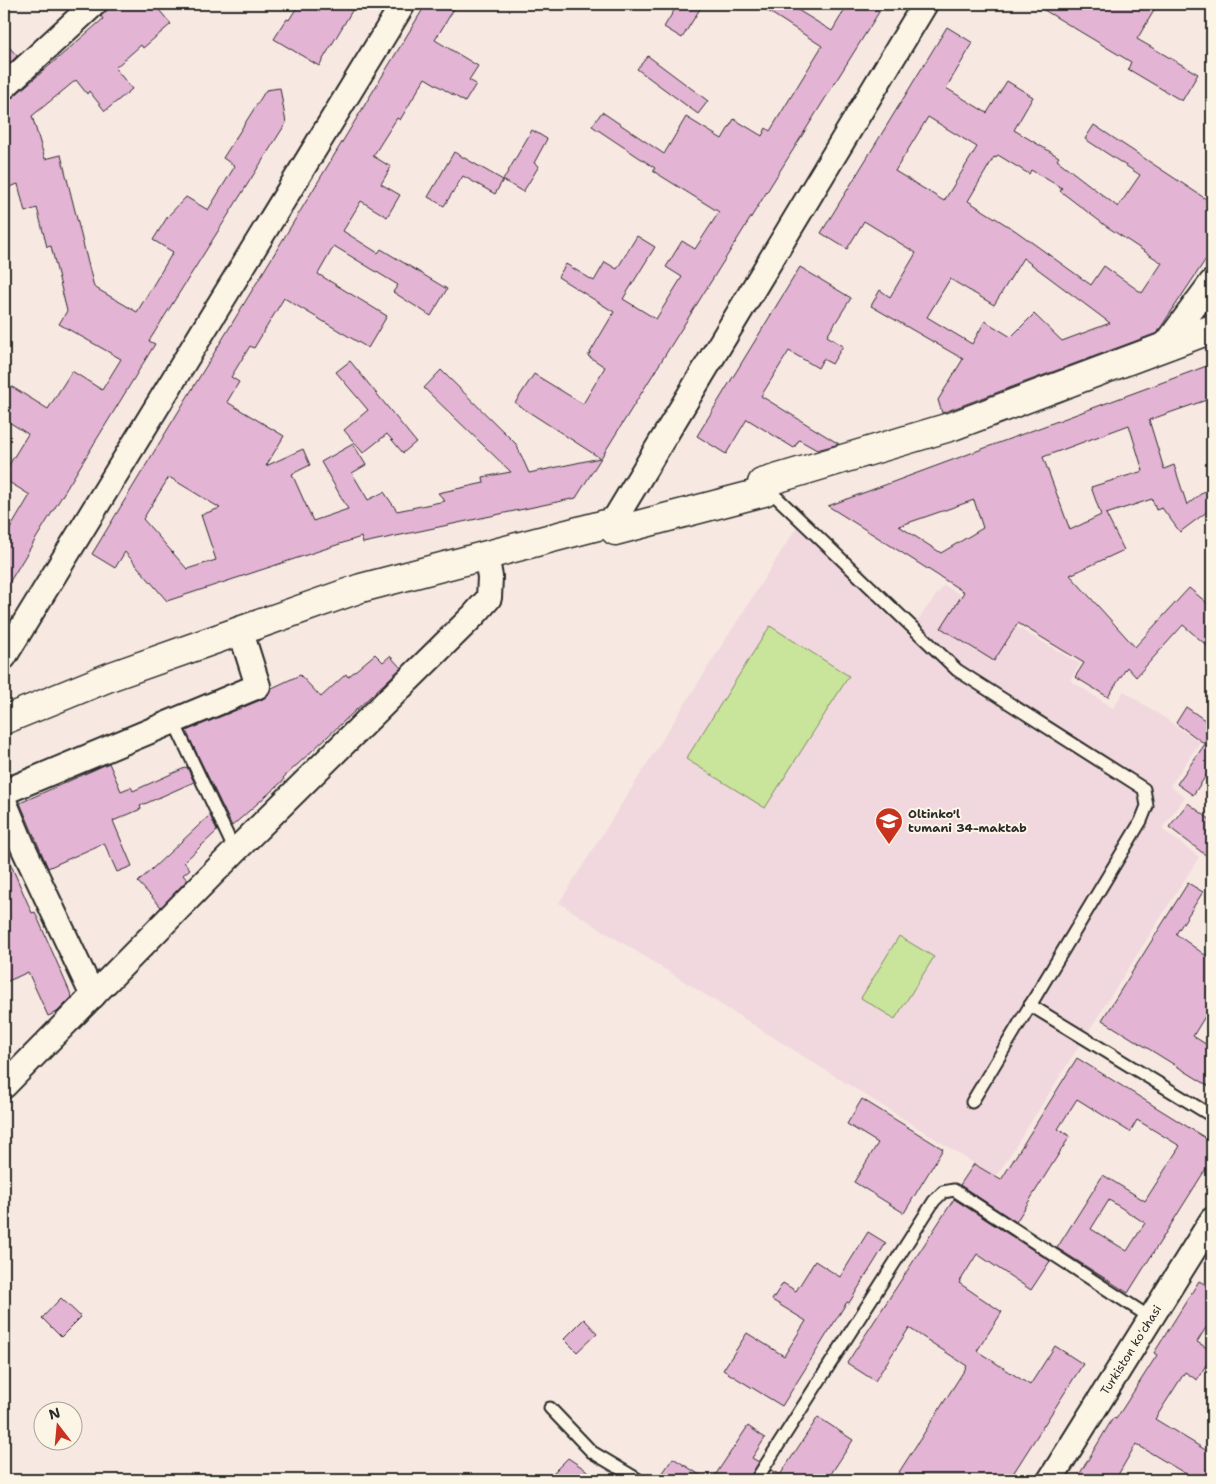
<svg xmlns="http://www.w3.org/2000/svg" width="1216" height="1484" font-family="'Shantell Sans',sans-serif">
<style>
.built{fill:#f1d8de}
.green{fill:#c9e49b;stroke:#7a8863}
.building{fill:#e4b4d5;stroke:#2b2b2b;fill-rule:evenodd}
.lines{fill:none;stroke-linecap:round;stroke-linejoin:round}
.lane-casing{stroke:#2b2b2b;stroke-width:15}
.street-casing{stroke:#2b2b2b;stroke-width:28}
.secondary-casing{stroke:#2b2b2b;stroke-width:31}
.lane{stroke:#fcf5e5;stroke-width:11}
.street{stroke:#fcf5e5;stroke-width:24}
.secondary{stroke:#fcf5e5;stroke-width:28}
.labels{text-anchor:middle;stroke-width:4;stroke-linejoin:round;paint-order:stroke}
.poi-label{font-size:12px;font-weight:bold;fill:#2b2b2b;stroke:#fcf5e5;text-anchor:start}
.street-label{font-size:12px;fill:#2b2b2b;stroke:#fcf5e5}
</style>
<rect width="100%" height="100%" fill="#f7e8e2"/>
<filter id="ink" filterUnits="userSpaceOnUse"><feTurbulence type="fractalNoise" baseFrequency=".02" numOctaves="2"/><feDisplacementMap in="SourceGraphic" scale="10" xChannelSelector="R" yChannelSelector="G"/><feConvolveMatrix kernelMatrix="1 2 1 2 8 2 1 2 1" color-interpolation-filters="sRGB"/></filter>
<g filter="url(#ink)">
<!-- built -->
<polygon class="built" points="798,525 911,629 944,585 1080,664 1070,680 1113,708 1124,691 1200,742 1170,786 1185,797 1162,829 1199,857 996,1177 559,903"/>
<!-- green -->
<g class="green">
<polygon points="770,626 849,676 765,808 686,759"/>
<polygon points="899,936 934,957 895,1019 861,998"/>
</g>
<!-- building -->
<g class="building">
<polygon points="114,4 154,4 171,24 143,48 141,45 115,68 132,89 105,111 89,91 87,94 76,80 32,116 45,159 61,155 94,287 137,312 173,252 153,240 168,216 186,197 208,210 235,166 223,158 266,90 280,88 286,123 149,341 155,344 4,591 4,539 30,495 4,479 4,473 28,434 4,419 4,382 48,409 72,371 102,390 121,359 59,324 67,311 51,246 47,247 37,208 25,212 18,184 4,189 4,100 13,97 72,46 103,19 101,16"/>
<polygon points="299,4 356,4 319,66 274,39 287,19 289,20"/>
<path d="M426,4H457L435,40L478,66L469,80L476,84L465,102L425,78L400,120L397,118L373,156L391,167L381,184L400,195L387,217L361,201L343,231L378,253L381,249L447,289L431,316L393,292L398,285L334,246L318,274L387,316L368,348L284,298L254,348L250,346L231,377L239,382L227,402L284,436L266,466L303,449L310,465L292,474L313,521L348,509L321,462L353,444L366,465L352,473L368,500L384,492L397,511L445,501L438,493L484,483L483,477L511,472L424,388L441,370L516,444L529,473L600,458L515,403L534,374L583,404L605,367L588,356L614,312L558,277L566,264L594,281L605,262L617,269L637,236L655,247L623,299L656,319L682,277L666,267L682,241L695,249L719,212L653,171L655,168L592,126L602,112L664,154L686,117L722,139L734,119L762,136L766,128L770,131L822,46L757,4H788L832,31L848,4H884L576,498L363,543L361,537L167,601L125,552L115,568L92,554ZM169,477L220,508L201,515L216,560L187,569L143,519Z"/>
<polygon points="678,4 703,4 682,38 664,27"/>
<polygon points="1034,4 1158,4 1137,39 1198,74 1182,101 1128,69 1131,62"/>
<path d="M947,27L973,43L946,88L987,113L1007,81L1033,97L1014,130L1059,157L1057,160L1118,207L1140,175L1085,139L1094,125L1212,203V250L1157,333L942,413L938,400L963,359L871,306L880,290L890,297L916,253L864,221L847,249L821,233ZM928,117L977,147L944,201L895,171ZM998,155L1029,174L1031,170L1062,188L1060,191L1106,226L1162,263L1142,293L1104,266L1091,285L1016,231L968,201L994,157L996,158ZM1023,258L1110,323L1062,341L1034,314L1011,337L985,321L972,344L927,317L950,279L994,305Z"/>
<polygon points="4,41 17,56 4,69"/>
<polygon points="648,56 708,101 698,114 637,69"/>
<polygon points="532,130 547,139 534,163 539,166 523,192 503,180 495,194 463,176 444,206 428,197 454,152 503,180"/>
<polygon points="800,267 851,298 827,336 843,346 832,364 823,359 818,368 789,351 761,396 839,444 817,450 799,440 794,448 747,419 726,454 697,436"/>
<polygon points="350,361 416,442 403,453 387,434 363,453 344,430 368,410 336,372"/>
<path d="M1212,364V398L1149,420L1164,469L1174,465L1187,505L1212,485V508L1180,532L1162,508L1156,510L1152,499L1106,514L1124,550L1070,575L1135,647L1189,588L1212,607V650L1183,625L1136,677L1127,667L1108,697L1075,677L1084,663L1018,623L994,661L941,628L964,592L828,506ZM1129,425L1143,471L1091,487L1101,515L1070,530L1043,457ZM974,500L983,528L941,553L899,526Z"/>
<polygon points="375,654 383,662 390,656 401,668 283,778 284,780 232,826 186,731 263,699 272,688 300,675 321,697 346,674 348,677"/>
<polygon points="1186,707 1212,725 1212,767 1193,795 1177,784 1205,744 1176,723"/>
<polygon points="109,763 121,791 131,787 133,791 187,767 194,782 140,806 141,809 113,821 132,866 117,872 104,843 48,868 20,803"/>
<polygon points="1188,803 1212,821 1212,860 1169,827"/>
<polygon points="210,815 217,831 184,862 190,869 183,875 187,880 161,907 138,882"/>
<polygon points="4,849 32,913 35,912 72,997 57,1012 48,1016 28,972 4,983"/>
<polygon points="1188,883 1203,892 1176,934 1212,960 1212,1005 1193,1036 1212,1048 1212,1088 1102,1020"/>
<path d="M1077,1058L1212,1142V1159L1128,1293L1057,1248L1103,1175L1145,1201L1180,1146L1137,1120L1130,1132L1077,1099L1058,1129L1070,1136L1016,1222L960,1185L974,1164L1001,1180ZM1109,1200L1145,1223L1127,1251L1091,1229Z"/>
<polygon points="862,1099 943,1149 904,1213 854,1182 878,1143 847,1124"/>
<polygon points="954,1199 1050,1261 1031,1290 977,1254 959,1283 1002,1312 977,1351 1030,1385 1055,1346 1083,1364 1009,1480 894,1480 967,1366 909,1328 875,1381 847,1363"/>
<polygon points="868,1232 886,1243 849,1303 847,1302 782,1406 723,1370 747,1333 784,1356 806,1321 772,1300 783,1283 796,1291 815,1261 840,1277"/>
<polygon points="1199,1281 1212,1288 1212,1318 1197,1342 1212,1351 1212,1355 1197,1380 1185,1372 1155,1419 1212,1454 1212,1480 1196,1480 1136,1444 1115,1480 1076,1480 1113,1418 1116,1419 1157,1355 1154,1353"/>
<polygon points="61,1298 81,1317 61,1337 42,1318"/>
<polygon points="584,1319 597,1333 577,1352 564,1339"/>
<polygon points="818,1417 853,1440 827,1480 765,1480 771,1470 780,1475"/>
<polygon points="748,1426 765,1438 752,1458 759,1462 749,1480 712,1480"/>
<polygon points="568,1458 601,1480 546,1480"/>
<polygon points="673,1458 708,1480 658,1480"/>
</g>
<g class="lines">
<!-- lane casing -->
<g class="lane-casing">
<g id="lane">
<polyline points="767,488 957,670 1144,789 1147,806 1141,821 972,1102"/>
<polyline points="173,720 235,851"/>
<polyline points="1030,1005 1212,1116"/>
<polyline points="550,1408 592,1452 639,1480"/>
<polyline points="756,1480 934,1201 943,1192 954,1190 1151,1318"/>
</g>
</g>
<!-- street casing -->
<g class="street-casing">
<g id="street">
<polyline points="4,87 94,4"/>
<polyline points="1164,347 1212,282"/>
<polyline points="613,522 925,4"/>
<polyline points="4,657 403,4"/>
<polyline points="4,792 258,686 240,629"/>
<polyline points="4,801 23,847 93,996"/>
<polyline points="4,1086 235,851 474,615 489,598 490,577 486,554"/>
<polyline points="1050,1480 1212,1220"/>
</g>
</g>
<!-- secondary casing -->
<g class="secondary-casing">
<polyline id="secondary" points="4,720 112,676 361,588 613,522 615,531 764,492 762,483 953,426 1212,329"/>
</g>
<!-- lane -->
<use href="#lane" class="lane"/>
<!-- street -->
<use href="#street" class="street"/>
<!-- secondary -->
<use href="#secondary" class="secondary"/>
</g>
</g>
<!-- icons -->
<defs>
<g id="school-pin" transform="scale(1.4375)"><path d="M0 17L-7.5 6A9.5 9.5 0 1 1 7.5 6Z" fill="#c8321e" stroke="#fcf5e5"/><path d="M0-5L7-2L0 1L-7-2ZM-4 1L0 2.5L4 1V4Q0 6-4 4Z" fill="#fff"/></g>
</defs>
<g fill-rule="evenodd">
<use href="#school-pin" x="889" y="821"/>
</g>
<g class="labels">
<!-- poi labels -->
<g class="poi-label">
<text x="908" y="818">Oltinko'l<tspan x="908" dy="14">tumani 34-maktab</tspan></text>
</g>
<!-- street labels -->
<g class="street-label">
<text transform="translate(1131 1350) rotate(-58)" y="4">Turkiston koʻchasi</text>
</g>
</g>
<!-- margin -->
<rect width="1216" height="1484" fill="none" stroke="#fcf5e5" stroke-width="20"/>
<rect x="10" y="10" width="1196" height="1464" fill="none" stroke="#2b2b2b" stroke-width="2" filter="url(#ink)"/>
<!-- north arrow -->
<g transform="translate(58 1426) rotate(344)"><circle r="24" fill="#fcf5e5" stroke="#a8a49b"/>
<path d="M0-4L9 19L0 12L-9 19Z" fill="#c8321e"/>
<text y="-8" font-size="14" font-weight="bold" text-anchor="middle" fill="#2b2b2b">N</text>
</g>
</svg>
